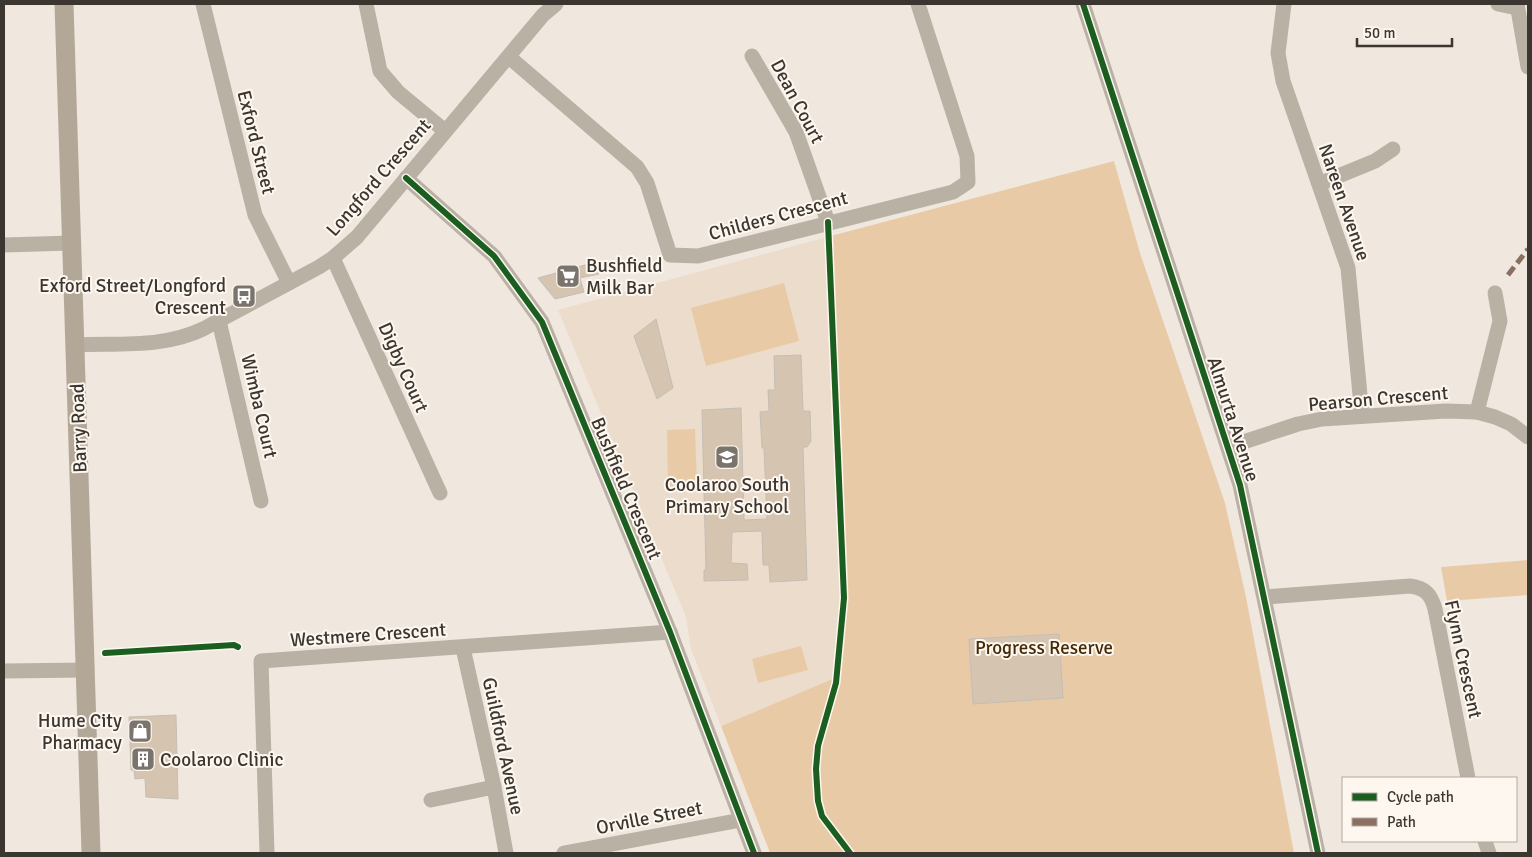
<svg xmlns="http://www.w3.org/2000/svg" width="1532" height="857" font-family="Signika,sans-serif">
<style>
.built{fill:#ebdccc}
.green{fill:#e9caa7}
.building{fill:#d5c4b0;stroke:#c4beb6}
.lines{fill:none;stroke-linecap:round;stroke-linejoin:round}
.minor{stroke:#bab1a5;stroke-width:15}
.major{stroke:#b3a798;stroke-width:19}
.quiet{stroke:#8d6e63;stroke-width:5;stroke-dasharray:10 5;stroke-linecap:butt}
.cycleway-casing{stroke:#fdf7f0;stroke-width:9}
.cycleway{stroke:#1b5e20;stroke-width:6}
.labels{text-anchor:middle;stroke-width:4;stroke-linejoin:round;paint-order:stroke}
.street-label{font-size:19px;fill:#3c3630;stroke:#fdf7f0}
.poi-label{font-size:19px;fill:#3c3630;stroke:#fdf7f0;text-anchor:start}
.park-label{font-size:19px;fill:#452a05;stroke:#fdf7f0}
</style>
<rect width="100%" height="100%" fill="#f0e8df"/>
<!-- built -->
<polygon class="built" points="827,237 841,604 835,678 721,726 691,649 686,617 558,310"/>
<!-- green -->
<g class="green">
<polygon points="1114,161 1140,253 1225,503 1246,597 1294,853 770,853 721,726 835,678 841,604 827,237"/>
<polygon points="784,283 799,341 706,366 691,308"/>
<polygon points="695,429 697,485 668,486 667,430"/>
<polygon points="1528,560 1528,595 1447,601 1441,567"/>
<polygon points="801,646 808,670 758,683 752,659"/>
</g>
<!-- building -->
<g class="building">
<polygon points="596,262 599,274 580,278 584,292 555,299 538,278"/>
<polygon points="656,319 673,388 657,399 634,336"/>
<polygon points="801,355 803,411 810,411 811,441 807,447 803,447 807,580 770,582 769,565 763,565 762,531 732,532 731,563 747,564 748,580 704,581 704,570 706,570 702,410 741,408 744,520 767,519 764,448 762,448 760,412 769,411 768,390 775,390 774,356"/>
<polygon points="1059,634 1063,698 973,704 969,639"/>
<polygon points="176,715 178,799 146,797 145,778 135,779 134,770 131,770 129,717"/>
</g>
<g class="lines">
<!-- minor -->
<g class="minor">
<polyline points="203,4 255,215 289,283"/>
<polyline points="366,4 380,71 398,92 445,131"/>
<polyline points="1083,4 1240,485 1318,853"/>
<polyline points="1284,4 1278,53 1283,81 1348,268 1362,416"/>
<polyline points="1498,4 1517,8"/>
<polyline points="1517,4 1528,67"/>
<polyline points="752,56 796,132 828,222"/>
<polyline points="509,57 637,167 647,183 670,255 698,256 953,192 968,182 967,156 918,4"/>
<polyline points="406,178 494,256 542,322 670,632 754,853"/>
<polyline points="1319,184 1375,161 1393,149"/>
<polyline points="4,245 72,243"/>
<polyline points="333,258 440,493"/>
<polyline points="219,321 261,501"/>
<path d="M76,345C119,343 164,348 203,329L319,267L333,258L357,237L543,15L556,4"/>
<polyline points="1477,412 1500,321 1495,293"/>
<polyline points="1228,447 1298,424 1322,419 1446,411 1477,412 1495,417 1511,424 1528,437"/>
<path d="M1265,597L1410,586C1425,588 1431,594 1435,609L1468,778"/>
<polyline points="463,648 494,787 506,853"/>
<polyline points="4,671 86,670"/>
<polyline points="431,800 494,787"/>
<polyline points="1485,841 1489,853"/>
<polyline points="267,853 261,661 670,632"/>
<polyline points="564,853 741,820"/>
</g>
<!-- major -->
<polyline class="major" points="64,4 91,853"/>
<!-- quiet -->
<polyline class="quiet" points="1508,275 1528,249"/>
<!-- cycleway casing -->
<g class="cycleway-casing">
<g id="cycleway">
<polyline points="1083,4 1240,485 1318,853"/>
<polyline points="406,178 494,256 542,322 670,632 754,853"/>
<polyline points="828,222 844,598 836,683 818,746 816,769 818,801 822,816 850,853"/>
<polyline points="105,653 234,645 238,647"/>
</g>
</g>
<!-- cycleway -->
<use href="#cycleway" class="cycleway"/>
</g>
<!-- icons -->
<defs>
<g id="supermarket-square" transform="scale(1.25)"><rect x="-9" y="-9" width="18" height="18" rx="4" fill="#7b746d" stroke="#fdf7f0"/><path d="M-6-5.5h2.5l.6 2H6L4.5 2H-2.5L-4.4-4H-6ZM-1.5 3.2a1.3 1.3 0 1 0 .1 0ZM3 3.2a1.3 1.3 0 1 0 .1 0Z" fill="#fff"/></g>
<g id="bus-square" transform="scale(1.25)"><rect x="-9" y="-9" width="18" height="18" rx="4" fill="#7b746d" stroke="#fdf7f0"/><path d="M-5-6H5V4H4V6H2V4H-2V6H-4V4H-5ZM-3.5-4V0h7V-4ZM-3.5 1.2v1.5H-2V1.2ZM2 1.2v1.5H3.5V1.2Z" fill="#fff"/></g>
<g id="school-square" transform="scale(1.25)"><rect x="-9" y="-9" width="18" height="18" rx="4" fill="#7b746d" stroke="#fdf7f0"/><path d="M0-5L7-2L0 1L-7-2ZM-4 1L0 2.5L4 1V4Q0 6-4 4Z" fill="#fff"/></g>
<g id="shop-square" transform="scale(1.25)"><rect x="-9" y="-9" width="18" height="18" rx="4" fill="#7b746d" stroke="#fdf7f0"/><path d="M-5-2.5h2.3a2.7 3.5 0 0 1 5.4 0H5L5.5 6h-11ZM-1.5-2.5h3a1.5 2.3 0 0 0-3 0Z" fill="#fff"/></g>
<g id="building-square" transform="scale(1.25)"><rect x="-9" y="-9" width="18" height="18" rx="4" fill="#7b746d" stroke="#fdf7f0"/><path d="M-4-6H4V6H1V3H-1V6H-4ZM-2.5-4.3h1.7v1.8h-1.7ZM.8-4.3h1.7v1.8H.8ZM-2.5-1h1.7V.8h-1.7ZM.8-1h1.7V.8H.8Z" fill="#fff"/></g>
</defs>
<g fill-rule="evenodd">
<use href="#supermarket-square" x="568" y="276"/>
<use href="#bus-square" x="244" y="296"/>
<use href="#school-square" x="727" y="457"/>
<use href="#shop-square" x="140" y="731"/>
<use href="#building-square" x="143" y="759"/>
</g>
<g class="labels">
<!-- street labels -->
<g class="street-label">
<text transform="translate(798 101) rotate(62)" y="7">Dean Court</text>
<text transform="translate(257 142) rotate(76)" y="7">Exford Street</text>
<text transform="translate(378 177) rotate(-49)" y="7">Longford Crescent</text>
<text transform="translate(1345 202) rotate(71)" y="7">Nareen Avenue</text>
<text transform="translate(778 215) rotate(-15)" y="7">Childers Crescent</text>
<text transform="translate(404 367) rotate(66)" y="7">Digby Court</text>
<text transform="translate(1378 398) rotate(-5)" y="7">Pearson Crescent</text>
<text transform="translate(260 406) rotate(77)" y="7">Wimba Court</text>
<text transform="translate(1234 419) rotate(72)" y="7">Almurta Avenue</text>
<text transform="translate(78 428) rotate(-92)" y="7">Barry Road</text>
<text transform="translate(627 488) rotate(67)" y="7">Bushfield Crescent</text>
<text transform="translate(368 634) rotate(-4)" y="7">Westmere Crescent</text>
<text transform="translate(1464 659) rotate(78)" y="7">Flynn Crescent</text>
<text transform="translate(504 746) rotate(78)" y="7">Guildford Avenue</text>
<text transform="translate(649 817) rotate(-11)" y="7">Orville Street</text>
</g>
<!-- poi labels -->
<g class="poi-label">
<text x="586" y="272">Bushfield<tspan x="586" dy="22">Milk Bar</tspan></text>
<text x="226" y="292" text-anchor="end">Exford Street/Longford<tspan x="226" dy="22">Crescent</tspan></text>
<text x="727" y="491" text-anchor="middle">Coolaroo South<tspan x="727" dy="22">Primary School</tspan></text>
<text x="122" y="727" text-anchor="end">Hume City<tspan x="122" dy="22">Pharmacy</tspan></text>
<text x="160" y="766">Coolaroo Clinic</text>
</g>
<!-- park labels -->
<g class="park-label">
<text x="1044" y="654">Progress Reserve</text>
</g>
</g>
<!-- border -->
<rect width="1532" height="857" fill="none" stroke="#3c3630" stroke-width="10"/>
<!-- legend -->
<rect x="1342" y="777" width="175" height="65" fill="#fdf7f0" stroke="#b0aaa3"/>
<rect x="1352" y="793" width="25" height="8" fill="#1b5e20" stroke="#b0aaa3"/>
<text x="1387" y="802" font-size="15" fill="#3c3630">Cycle path</text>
<rect x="1352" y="818" width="25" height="8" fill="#8d6e63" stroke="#b0aaa3"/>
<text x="1387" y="827" font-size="15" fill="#3c3630">Path</text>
<!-- scale -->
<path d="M1357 38v8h95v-8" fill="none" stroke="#3c3630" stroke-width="2.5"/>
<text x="1364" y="38" font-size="15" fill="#3c3630" stroke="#fdf7f0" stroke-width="4" paint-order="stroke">50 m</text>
</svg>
